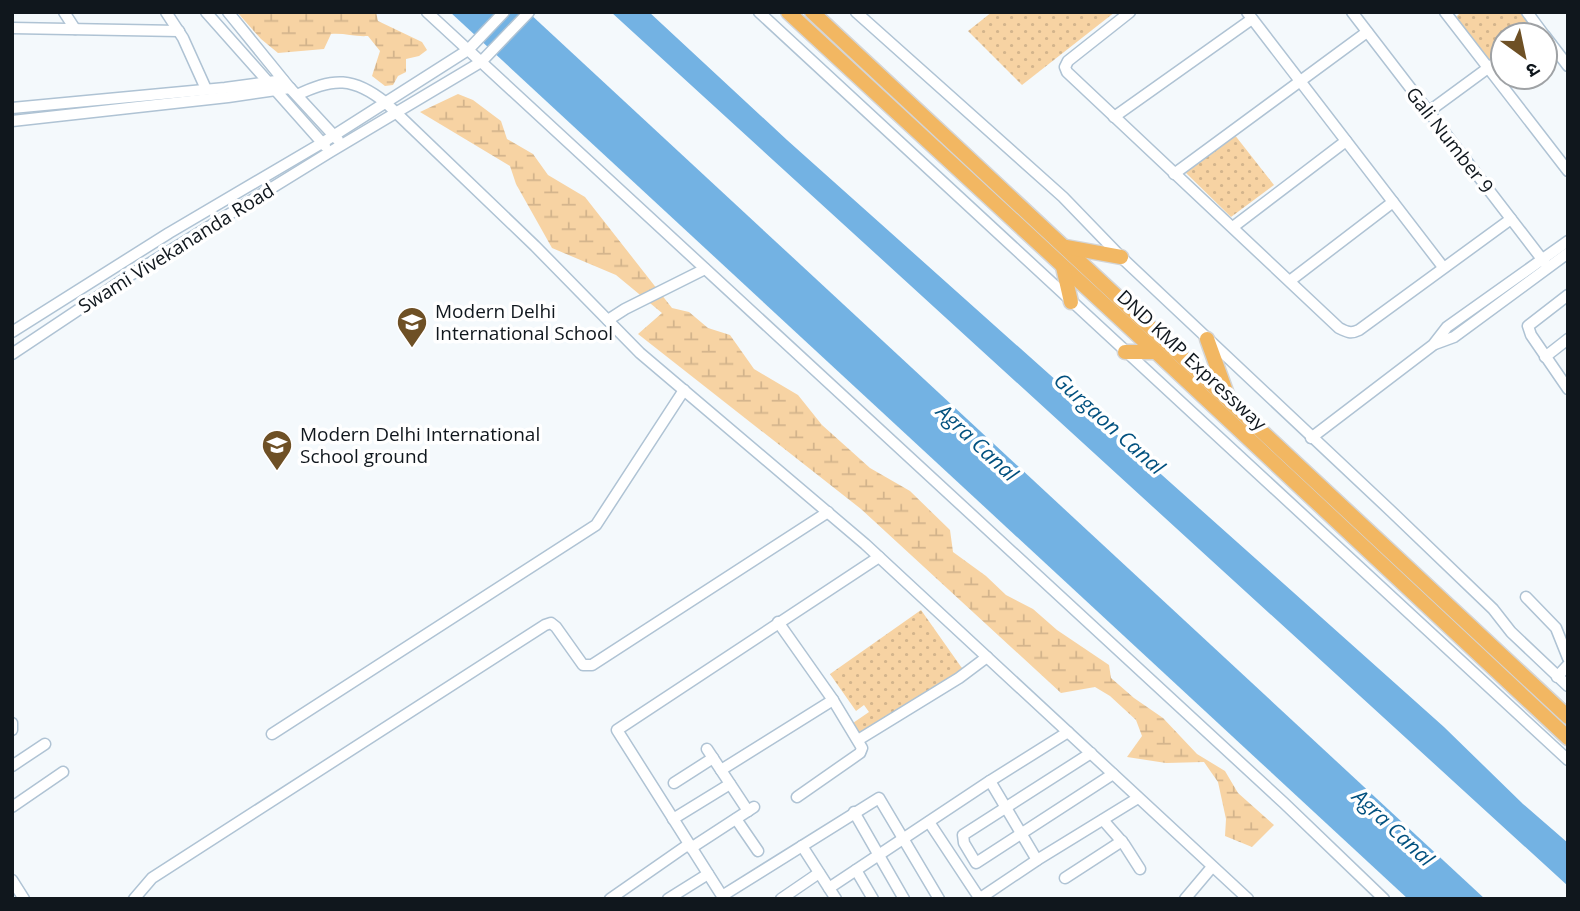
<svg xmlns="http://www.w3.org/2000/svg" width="1580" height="911" font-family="'Open Sans','Noto Sans Devanagari',sans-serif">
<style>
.wetland{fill:url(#wetland-marsh)}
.park{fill:url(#park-dots)}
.water{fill:#73b2e3}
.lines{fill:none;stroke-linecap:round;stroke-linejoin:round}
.minor-casing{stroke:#afc3d4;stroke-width:13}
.highway-casing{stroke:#d4d5d6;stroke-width:17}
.minor{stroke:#fff;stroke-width:10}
.highway{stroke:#f2b762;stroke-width:14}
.labels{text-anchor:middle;stroke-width:7;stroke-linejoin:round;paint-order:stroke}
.street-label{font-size:19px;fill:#10171d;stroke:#fff}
.poi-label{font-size:19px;fill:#10171d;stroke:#fff;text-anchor:start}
.water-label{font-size:21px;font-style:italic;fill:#02517f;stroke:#fff}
</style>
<defs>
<pattern id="wetland-marsh" width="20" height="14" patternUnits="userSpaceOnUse" patternTransform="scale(1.75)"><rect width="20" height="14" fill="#f7d3a3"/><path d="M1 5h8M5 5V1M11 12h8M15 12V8" fill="none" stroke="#d3b48c"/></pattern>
<pattern id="park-dots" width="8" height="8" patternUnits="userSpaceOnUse" patternTransform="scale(1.75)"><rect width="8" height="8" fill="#f7d3a3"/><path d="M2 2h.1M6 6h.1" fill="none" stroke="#d3b48c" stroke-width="1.8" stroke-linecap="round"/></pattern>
</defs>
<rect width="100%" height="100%" fill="#f4f9fc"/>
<!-- wetland -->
<g class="wetland">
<path d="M237,12H376L378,21L422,42L427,50L419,56L406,59V72L398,76L393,85L385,86L372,76L380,51L368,36C355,37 345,33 331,34L324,49L278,53L261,39Z"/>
<polygon points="458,94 473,100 501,121 507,139 533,154 548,175 585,197 672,308 689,312 708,328 730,335 754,369 798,395 822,425 870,468 910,491 950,530 953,552 986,576 1006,595 1033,609 1057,630 1109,665 1111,678 1134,698 1163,718 1197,754 1225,771 1238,793 1274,825 1252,847 1225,836 1226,819 1218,782 1204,762 1166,763 1127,757 1142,736 1136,720 1110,696 1095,687 1061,693 861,509 638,334 662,313 616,275 552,248 516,184 510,166 420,112"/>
</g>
<!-- park -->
<g class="park">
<polygon points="992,12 1115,12 1022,85 968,31"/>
<polygon points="1461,12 1521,12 1533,28 1524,35 1503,35 1503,51 1489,61 1456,17"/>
<polygon points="1234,134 1274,185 1231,217 1184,171"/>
<polygon points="921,610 964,671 862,742 850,725 869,712 864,705 856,711 830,674"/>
</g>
<!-- water -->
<g class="water">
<polygon points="450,12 528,12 1485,899 1408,899"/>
<polygon points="611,12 649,12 787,140 1444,727 1523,804 1568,843 1568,886"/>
</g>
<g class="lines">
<!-- minor casing -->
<g class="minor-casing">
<g id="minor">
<polyline points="64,12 75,29"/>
<polyline points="166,12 183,38 206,89"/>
<polyline points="206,12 325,146"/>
<polyline points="228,12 289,87 338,140"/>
<polyline points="427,12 1284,803 1384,899"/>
<polyline points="759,12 1568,760"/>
<polyline points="856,12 1063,197 1121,257 1392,512 1493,609 1511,632 1568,686"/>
<path d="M1130,12L1068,61L1065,67L1067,72L1339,328C1347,332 1351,334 1359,330L1511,219"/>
<polyline points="1247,12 1443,267"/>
<polyline points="1352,12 1548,267"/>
<polyline points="1445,12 1568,171"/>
<polyline points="1527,12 1544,35"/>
<polyline points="12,28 179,31"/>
<polyline points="1545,36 1568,66"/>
<path d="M297,95C333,77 354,77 386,103L535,246L640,353L865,544L1248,899"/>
<polyline points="12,108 225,88 283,80"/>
<polyline points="1428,112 1503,57"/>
<polyline points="1114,117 1252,19"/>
<polyline points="12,121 228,97 290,88"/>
<polyline points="1174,174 1367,32"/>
<polyline points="1233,227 1346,141"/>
<polyline points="1291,280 1393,202"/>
<polyline points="1568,295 1528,326 1531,335 1568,389"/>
<polyline points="608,320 625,309 705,269"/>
<polyline points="12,332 169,233 322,143 468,50 504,12"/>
<polyline points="1435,344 1454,337 1568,253"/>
<polyline points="12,354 129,276 330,152 481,62 529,12"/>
<polyline points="1545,357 1568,339"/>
<polyline points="1311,438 1433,345 1447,327 1568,241"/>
<polyline points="1526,597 1556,628 1568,658"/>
<polyline points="778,622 833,700 862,748 860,753 797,797"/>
<polyline points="1557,677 1568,665"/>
<polyline points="12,723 12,730"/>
<polyline points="272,734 596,525 684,390"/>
<polyline points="858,740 959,678 987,657"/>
<polyline points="707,749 748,811"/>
<polyline points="1091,753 963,835 964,843 976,863 1113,774"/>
<polyline points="12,766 45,744"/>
<polyline points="721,770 833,700"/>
<polyline points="990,781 1037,860"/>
<polyline points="674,783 713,758"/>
<polyline points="12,807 63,772"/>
<polyline points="854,812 904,899"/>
<polyline points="673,819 730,784"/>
<polyline points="736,819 758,851"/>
<polyline points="1103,820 1124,844 1140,869"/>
<polyline points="929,822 978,896 982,897 1037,860 1138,798"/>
<polyline points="802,846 836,899"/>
<polyline points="691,848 754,807"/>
<polyline points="856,870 873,899"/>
<polyline points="1065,878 1122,841"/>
<polyline points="12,880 24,899"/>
<polyline points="829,888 990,781 1068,732"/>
<polyline points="722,896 879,798 939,899"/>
<polyline points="134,899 152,878 545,625 551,623 556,627 583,665 592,665 828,512"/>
<polyline points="610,899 689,844"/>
<polyline points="668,899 708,874"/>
<polyline points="724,899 617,730 879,557"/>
<polyline points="781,899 819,873"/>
<polyline points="1185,899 1212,867"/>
</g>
</g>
<!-- highway casing -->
<g class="highway-casing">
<g id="highway">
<polyline points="788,12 1156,352 1568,738"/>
<polyline points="812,12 1568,717"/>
<polyline points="1066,247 1121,257"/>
<polyline points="1063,267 1071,302"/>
<polyline points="1207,339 1228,397"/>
<polyline points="1125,352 1156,352"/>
</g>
</g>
<!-- minor -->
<use href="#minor" class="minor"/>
<!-- highway -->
<use href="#highway" class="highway"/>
</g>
<!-- icons -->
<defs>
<g id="school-pin" transform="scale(1.575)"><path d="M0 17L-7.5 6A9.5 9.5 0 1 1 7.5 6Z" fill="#6e5025" stroke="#fff"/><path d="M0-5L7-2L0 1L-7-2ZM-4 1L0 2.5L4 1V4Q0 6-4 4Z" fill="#fff"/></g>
</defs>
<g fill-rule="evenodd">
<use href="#school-pin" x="412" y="322"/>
<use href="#school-pin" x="277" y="445"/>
</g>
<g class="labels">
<!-- street labels -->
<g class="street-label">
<text transform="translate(1450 140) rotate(52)" y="7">Gali Number 9</text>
<text transform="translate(176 248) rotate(-32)" y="7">Swami Vivekananda Road</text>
<text transform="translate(1192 360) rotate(43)" y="7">DND KMP Expressway</text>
</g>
<!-- poi labels -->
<g class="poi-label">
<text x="435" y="318">Modern Delhi<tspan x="435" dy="22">International School</tspan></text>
<text x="300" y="441">Modern Delhi International<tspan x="300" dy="22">School ground</tspan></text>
</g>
<!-- water labels -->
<g class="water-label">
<text transform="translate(1109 424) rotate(42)" y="7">Gurgaon Canal</text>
<text transform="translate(977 443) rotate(43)" y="7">Agra Canal</text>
<text transform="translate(1393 828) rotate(43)" y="7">Agra Canal</text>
</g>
</g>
<!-- border -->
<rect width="1580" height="911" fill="none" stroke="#10171d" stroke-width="28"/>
<!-- north arrow -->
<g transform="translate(1524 56) rotate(147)"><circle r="33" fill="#ffffff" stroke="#9fa2a5" stroke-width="2"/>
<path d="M0-5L12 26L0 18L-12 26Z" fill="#6e5025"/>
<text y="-10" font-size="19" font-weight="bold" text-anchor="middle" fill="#10171d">उ</text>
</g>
</svg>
